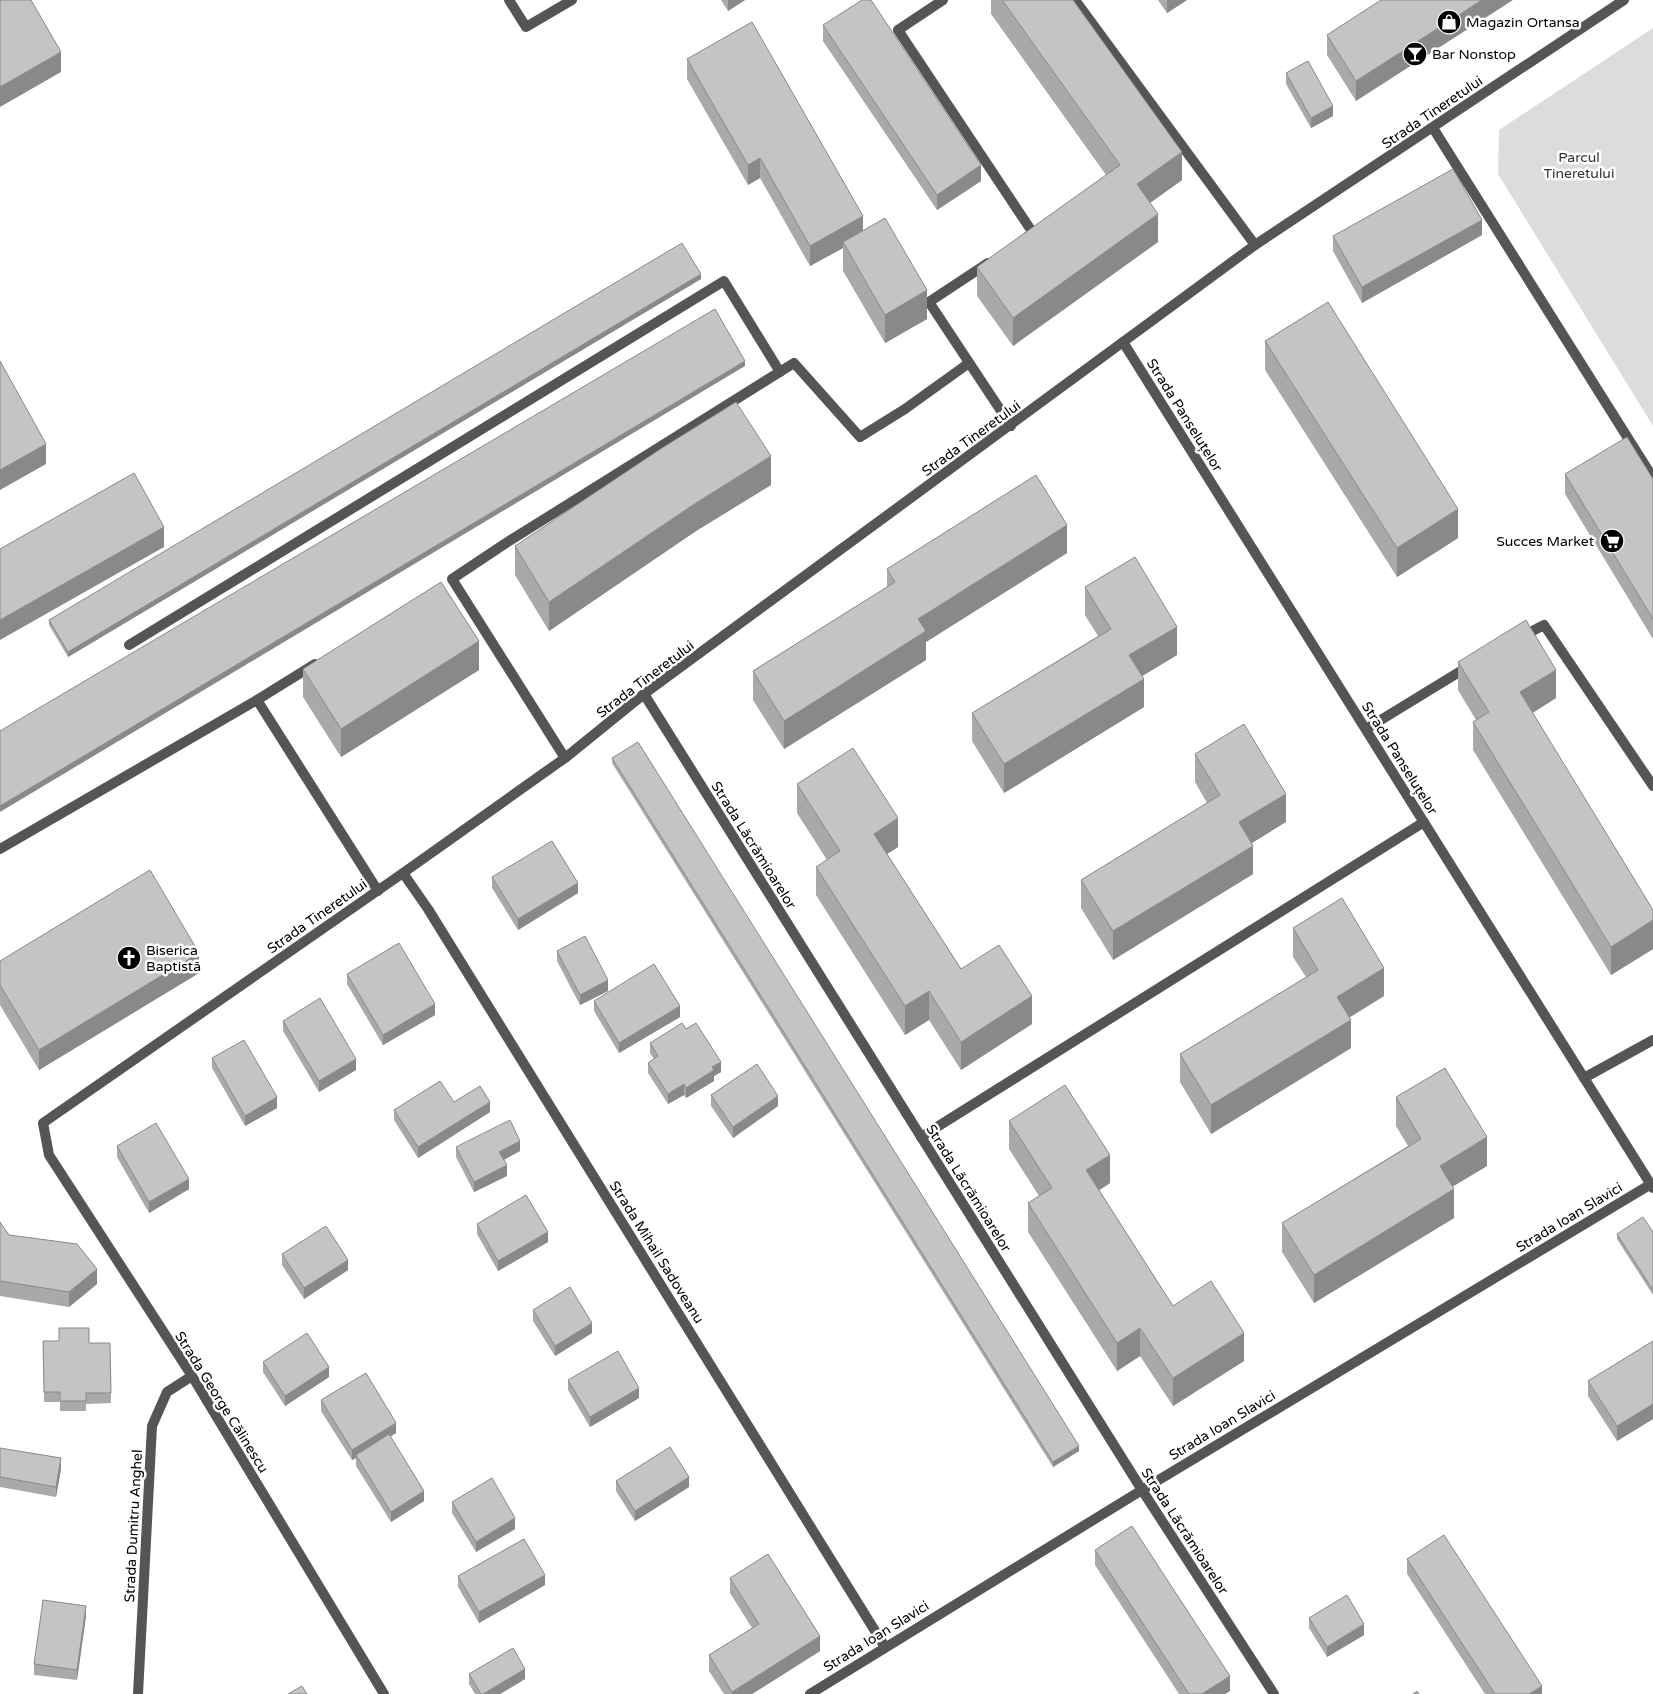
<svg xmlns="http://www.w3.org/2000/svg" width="1653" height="1694" font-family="'Varela Round',sans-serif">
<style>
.green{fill:#dcdcdc}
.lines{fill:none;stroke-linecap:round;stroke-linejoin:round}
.service{stroke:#555;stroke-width:10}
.minor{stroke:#555;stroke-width:10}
.tertiary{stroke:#555;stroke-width:10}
.wall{fill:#a9a9a9}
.shaded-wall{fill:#898989}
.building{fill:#c4c4c4;stroke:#898989}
.labels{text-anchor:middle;stroke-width:5;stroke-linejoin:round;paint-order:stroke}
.poi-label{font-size:14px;fill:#000;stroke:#fff;text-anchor:start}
.street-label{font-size:14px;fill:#000;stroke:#fff}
.park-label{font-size:14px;fill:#333;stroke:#fff}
</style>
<rect width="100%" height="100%" fill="#fff"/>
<!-- green -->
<polygon class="green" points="1653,28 1653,426 1498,174 1499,130"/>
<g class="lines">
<!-- service -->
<g class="service">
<polyline points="129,645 724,281 780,372"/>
<polyline points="0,849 257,700"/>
<polyline points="921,1137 1424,822"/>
</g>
<!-- minor -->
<g class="minor">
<polyline points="509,0 526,27 572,0"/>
<polyline points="943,0 898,30 1033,233 1027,237"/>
<polyline points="1075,0 1255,245"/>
<polyline points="1433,128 1653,478"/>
<polyline points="988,263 929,302 1011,426"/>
<polyline points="1521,637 1544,625 1653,786"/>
<polyline points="315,664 257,700 378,891"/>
<polyline points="644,694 1142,1490 1274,1694"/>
<polyline points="1366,729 1469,666"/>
<polyline points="565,758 452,579 506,543 794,363 860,437 905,409 969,363"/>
<polyline points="403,873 428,909 885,1647"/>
<polyline points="1584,1078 1653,1040"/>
<polyline points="138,1694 152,1426 167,1392 192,1376"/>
<polyline points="384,1694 192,1376 49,1155 43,1123 403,873 565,758 644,694 1123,342 1653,1188"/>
<polyline points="810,1694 1142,1490 1651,1184"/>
</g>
<!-- tertiary -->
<polyline class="tertiary" points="1123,342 1255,245 1624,0"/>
</g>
<!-- wall -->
<g class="wall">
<polygon points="721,0 745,0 728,11"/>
<polygon points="991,0 1073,0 1182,180 1150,203 1158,242 1013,346 977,296 977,267 1106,175 991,14"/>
<polygon points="1158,0 1187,0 1167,13"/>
<polygon points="1381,0 1356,101 1327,55 1327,35"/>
<polygon points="823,25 981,181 937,210 823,41"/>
<polygon points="687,59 863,230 927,319 885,343 843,271 843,248 810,266 760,178 748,185 687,79"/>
<polygon points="1286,73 1333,116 1311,128 1286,84"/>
<polygon points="1482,235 1362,303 1333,251 1333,236"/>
<polygon points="701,279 68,657 49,625 49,620"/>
<polygon points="1265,341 1458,538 1397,577 1265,370"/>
<polygon points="1565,474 1653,479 1653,639 1565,494"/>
<polygon points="771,485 696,531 549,631 515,575 515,546"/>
<polygon points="1067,553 926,642 926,660 784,749 753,700 753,671 887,587 887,569"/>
<polygon points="1085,587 1177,655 1142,676 1144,707 1004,793 972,741 972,713 1098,636 1085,615"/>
<polygon points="1458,662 1556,698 1532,713 1653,910 1653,949 1611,975 1473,750 1473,722 1476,720 1458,690"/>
<polygon points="303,669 479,670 341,757 303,697"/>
<polygon points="1195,754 1286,822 1251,843 1253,874 1113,960 1081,908 1081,880 1207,803 1195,782"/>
<polygon points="612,758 1079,1451 1053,1467 612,763"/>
<polygon points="797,784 898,847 887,854 961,969 1032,1024 961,1070 929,1020 905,1035 816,895 816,867 827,860 797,813"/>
<polygon points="492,877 578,893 518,930 492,888"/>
<polygon points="1293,928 1384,996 1350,1017 1351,1048 1211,1134 1180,1082 1180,1054 1306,977 1293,957"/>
<polygon points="557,951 608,991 580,1005 557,961"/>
<polygon points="0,961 199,973 39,1070 0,1005"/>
<polygon points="347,974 435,1015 383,1045 347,984"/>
<polygon points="594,1001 680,1017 619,1053 594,1011"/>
<polygon points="283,1021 356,1070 319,1092 283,1031"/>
<polygon points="686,1029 721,1072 714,1076 714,1081 686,1098 684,1095 668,1104 648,1073 648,1063 654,1059 650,1053 650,1043"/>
<polygon points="212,1058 277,1108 245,1126 212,1068"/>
<polygon points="711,1095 778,1106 733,1138 711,1106"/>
<polygon points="1396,1097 1487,1166 1452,1187 1454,1218 1314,1303 1282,1252 1282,1223 1408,1146 1396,1126"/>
<polygon points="454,1102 490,1112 418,1158 394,1120 394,1110"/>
<polygon points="1009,1121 1110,1183 1099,1190 1173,1306 1244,1361 1173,1406 1140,1356 1117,1371 1028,1232 1028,1203 1039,1196 1009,1149"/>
<polygon points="117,1146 189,1189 149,1213 117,1157"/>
<polygon points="456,1147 520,1151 504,1160 507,1176 474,1192 456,1157"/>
<polygon points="0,1222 9,1235 97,1284 69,1307 0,1296"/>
<polygon points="477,1224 548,1242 498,1271 477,1234"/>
<polygon points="1653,1232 1653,1295 1617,1239 1617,1234"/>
<polygon points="282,1254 348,1270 304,1299 282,1265"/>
<polygon points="533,1310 592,1333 555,1356 533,1321"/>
<polygon points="43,1341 89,1343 110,1343 111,1403 86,1404 86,1411 60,1411 60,1402 44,1402"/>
<polygon points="1653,1341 1653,1419 1617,1441 1588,1396 1588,1381"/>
<polygon points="263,1362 329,1377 285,1406 263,1372"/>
<polygon points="568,1380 639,1398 590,1427 568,1390"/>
<polygon points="321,1400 396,1433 390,1437 424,1501 391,1522 356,1466 356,1458 352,1460 321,1411"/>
<polygon points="0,1448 61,1469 56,1497 0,1487"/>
<polygon points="616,1481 689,1487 635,1521 616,1491"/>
<polygon points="452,1502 515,1529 476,1552 452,1513"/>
<polygon points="1095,1550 1230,1691 1225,1694 1179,1694 1095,1565"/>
<polygon points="1407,1559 1542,1694 1485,1694 1407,1574"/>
<polygon points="458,1576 545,1585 479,1623 458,1587"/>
<polygon points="730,1578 820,1651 752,1694 724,1694 709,1671 709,1655 752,1628 730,1593"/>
<polygon points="86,1616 77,1680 34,1675 34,1664"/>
<polygon points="1309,1618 1364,1635 1327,1657 1309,1628"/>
<polygon points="469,1674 525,1679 500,1694 475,1694 469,1684"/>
</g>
<!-- shaded-wall -->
<g class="shaded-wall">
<polygon points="728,0 745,0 728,11"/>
<polygon points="1167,0 1187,0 1167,13"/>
<polygon points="1482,0 1513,0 1356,101 1356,81"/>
<polygon points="61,52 61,72 0,107 0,87"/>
<polygon points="1333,106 1333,116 1311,128 1311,118"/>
<polygon points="1182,152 1182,180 1137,212 1137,184"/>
<polygon points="760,158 760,178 748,185 748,165"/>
<polygon points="981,165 981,181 937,210 937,195"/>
<polygon points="1158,214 1158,242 1013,346 1013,318"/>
<polygon points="863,216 863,236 843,242 843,248 810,266 810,246"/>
<polygon points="1482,220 1482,235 1362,303 1362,287"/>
<polygon points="701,274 701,279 68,657 68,652"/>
<polygon points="927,290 927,319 885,343 885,315"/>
<polygon points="745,361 745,366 0,812 0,806"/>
<polygon points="46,444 46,464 0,490 0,470"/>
<polygon points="771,456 771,485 696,531 549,631 549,602 696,503"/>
<polygon points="1458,509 1458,538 1397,577 1397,548"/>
<polygon points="1067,525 1067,553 926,642 926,660 784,749 784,721 918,619"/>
<polygon points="164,527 164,547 0,640 0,620"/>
<polygon points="1177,627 1177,655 1129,684 1129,655"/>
<polygon points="479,641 479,670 341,757 341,729"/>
<polygon points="1556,670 1556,698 1520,721 1520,692"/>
<polygon points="1144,679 1144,707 1004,793 1004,764"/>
<polygon points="1286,794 1286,822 1239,851 1239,822"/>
<polygon points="898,818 898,847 874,862 874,834"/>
<polygon points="1253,846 1253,874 1113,960 1113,931"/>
<polygon points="578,883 578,893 518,930 518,919"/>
<polygon points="1653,920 1653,949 1611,975 1611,947"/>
<polygon points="199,953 199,973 39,1070 39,1050"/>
<polygon points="1384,968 1384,996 1337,1025 1337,997"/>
<polygon points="608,980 608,991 580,1005 580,995"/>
<polygon points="929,991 929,1020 905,1035 905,1006"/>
<polygon points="1032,996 1032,1024 961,1070 961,1042"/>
<polygon points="435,1004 435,1015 383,1045 383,1035"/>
<polygon points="680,1006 680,1017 619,1053 619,1043"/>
<polygon points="1351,1020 1351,1048 1211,1134 1211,1105"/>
<polygon points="356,1059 356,1070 319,1092 319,1081"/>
<polygon points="721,1062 721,1072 714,1076 714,1081 686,1098 686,1088 712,1067"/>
<polygon points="684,1084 684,1095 668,1104 668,1094"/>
<polygon points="778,1096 778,1106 733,1138 733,1127"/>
<polygon points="277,1097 277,1108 245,1126 245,1116"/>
<polygon points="490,1102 490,1112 418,1158 418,1147"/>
<polygon points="1487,1137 1487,1166 1440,1194 1440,1166"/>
<polygon points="520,1141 520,1151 499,1162 499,1152"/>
<polygon points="1110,1155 1110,1183 1086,1199 1086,1170"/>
<polygon points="507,1165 507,1176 474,1192 474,1182"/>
<polygon points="189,1179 189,1189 149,1213 149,1202"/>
<polygon points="1454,1189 1454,1218 1314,1303 1314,1275"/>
<polygon points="548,1232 548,1242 498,1271 498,1261"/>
<polygon points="348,1260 348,1270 304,1299 304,1288"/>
<polygon points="97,1269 97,1284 69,1307 69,1292"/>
<polygon points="592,1323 592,1333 555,1356 555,1346"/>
<polygon points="1140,1328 1140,1356 1117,1371 1117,1343"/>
<polygon points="1244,1333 1244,1361 1173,1406 1173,1378"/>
<polygon points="329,1367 329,1377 285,1406 285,1396"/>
<polygon points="639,1388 639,1398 590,1427 590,1417"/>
<polygon points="1653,1404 1653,1419 1617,1441 1617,1426"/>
<polygon points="396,1423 396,1433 357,1457 356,1455 356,1458 352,1460 352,1450"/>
<polygon points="1079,1446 1079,1451 1053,1467 1053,1462"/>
<polygon points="61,1458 61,1469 56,1497 56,1487"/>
<polygon points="689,1477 689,1487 635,1521 635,1511"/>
<polygon points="424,1491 424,1501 391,1522 391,1512"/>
<polygon points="515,1518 515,1529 476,1552 476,1542"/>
<polygon points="545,1575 545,1585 479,1623 479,1612"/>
<polygon points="86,1606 86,1616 77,1680 77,1670"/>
<polygon points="1364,1624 1364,1635 1327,1657 1327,1647"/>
<polygon points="820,1636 820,1651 752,1694 732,1694 732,1692"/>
<polygon points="525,1669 525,1679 500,1694 483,1694"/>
<polygon points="1230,1676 1230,1691 1225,1694 1202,1694"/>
<polygon points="1542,1686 1542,1694 1529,1694"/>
</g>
<!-- building -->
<g class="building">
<polygon points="0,0 31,0 61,52 0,87"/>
<polygon points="862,0 871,0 981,165 937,195 823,25"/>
<polygon points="1002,0 1073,0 1182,152 1137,184 1158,214 1013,318 977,267 1120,165"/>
<polygon points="1381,0 1482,0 1356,81 1327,35"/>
<polygon points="752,22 863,216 810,246 760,158 748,165 687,59"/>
<polygon points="1308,61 1333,106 1311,118 1286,73"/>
<polygon points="1453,169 1482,220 1362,287 1333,236"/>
<polygon points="885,218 927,290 885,315 843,242"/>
<polygon points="682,243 701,274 68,652 49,620"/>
<polygon points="1328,302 1458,509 1397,548 1265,341"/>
<polygon points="715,309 745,361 0,806 0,731"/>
<polygon points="0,361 46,444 0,470"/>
<polygon points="736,402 771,456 696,503 549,602 515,546 662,448"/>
<polygon points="1627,437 1653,479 1653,619 1565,474"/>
<polygon points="134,473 164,527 0,620 0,549"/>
<polygon points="1036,475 1067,525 918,619 926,631 784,721 753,671 895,582 887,569"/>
<polygon points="1135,557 1177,627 1129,655 1144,679 1004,764 972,713 1111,629 1085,587"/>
<polygon points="441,582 479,641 341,729 303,669"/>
<polygon points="1526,620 1556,670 1520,692 1653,910 1653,920 1611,947 1473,722 1489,712 1458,662"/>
<polygon points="1244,724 1286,794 1239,822 1253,846 1113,931 1081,880 1220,795 1195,754"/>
<polygon points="638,742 1079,1446 1053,1462 612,758"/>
<polygon points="853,748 898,818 874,834 961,969 999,945 1032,996 961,1042 929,991 905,1006 816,867 840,851 797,784"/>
<polygon points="552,841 578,883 518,919 492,877"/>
<polygon points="150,870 199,953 39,1050 0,985 0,961"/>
<polygon points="1342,898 1384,968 1337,997 1351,1020 1211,1105 1180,1054 1318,970 1293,928"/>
<polygon points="585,936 608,980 580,995 557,951"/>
<polygon points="399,943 435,1004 383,1035 347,974"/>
<polygon points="654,964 680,1006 619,1043 594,1001"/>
<polygon points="320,998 356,1059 319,1081 283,1021"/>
<polygon points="682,1023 686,1029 696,1023 721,1062 712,1067 714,1070 686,1088 684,1084 668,1094 648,1063 658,1056 650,1043"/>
<polygon points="244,1040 277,1097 245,1116 212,1058"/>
<polygon points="757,1064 778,1096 733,1127 711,1095"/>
<polygon points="1445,1068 1487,1137 1440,1166 1454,1189 1314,1275 1282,1223 1421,1139 1396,1097"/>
<polygon points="440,1081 454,1102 480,1086 490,1102 418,1147 394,1110"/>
<polygon points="1065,1085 1110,1155 1086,1170 1173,1306 1211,1281 1244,1333 1173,1378 1140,1328 1117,1343 1028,1203 1052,1188 1009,1121"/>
<polygon points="510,1120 520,1141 499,1152 507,1165 474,1182 456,1147"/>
<polygon points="156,1123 189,1179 149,1202 117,1146"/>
<polygon points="526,1195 548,1232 498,1261 477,1224"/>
<polygon points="1643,1217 1653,1232 1653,1290 1617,1234"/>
<polygon points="0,1222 9,1235 77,1244 97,1269 69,1292 0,1281"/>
<polygon points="326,1226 348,1260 304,1288 282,1254"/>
<polygon points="570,1287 592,1323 555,1346 533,1310"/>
<polygon points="59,1328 89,1328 89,1343 110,1343 111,1393 86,1393 86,1401 60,1401 60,1392 44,1392 43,1341 59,1341"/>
<polygon points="307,1333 329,1367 285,1396 263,1362"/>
<polygon points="1653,1341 1653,1404 1617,1426 1588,1381"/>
<polygon points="618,1351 639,1388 590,1417 568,1380"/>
<polygon points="366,1373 396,1423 352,1450 321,1400"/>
<polygon points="389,1434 424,1491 391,1512 356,1455"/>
<polygon points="670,1447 689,1477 635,1511 616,1481"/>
<polygon points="0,1448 61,1458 56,1487 0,1477"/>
<polygon points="492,1478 515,1518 476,1542 452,1502"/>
<polygon points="1132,1526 1230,1676 1202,1694 1189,1694 1095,1550"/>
<polygon points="1444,1535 1542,1686 1529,1694 1495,1694 1407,1559"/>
<polygon points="524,1539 545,1575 479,1612 458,1576"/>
<polygon points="768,1554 820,1636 732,1692 709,1655 759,1624 730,1578"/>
<polygon points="1347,1595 1364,1624 1327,1647 1309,1618"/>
<polygon points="43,1600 86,1606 77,1670 34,1664"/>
<polygon points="513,1648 525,1669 483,1694 481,1694 469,1674"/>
<polygon points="302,1686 307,1694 288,1694"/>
<polygon points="1417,1691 1419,1694 1413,1694"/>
</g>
<!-- icons -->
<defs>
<g id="shop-disc" transform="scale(1.25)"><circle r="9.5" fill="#000" stroke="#fff"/><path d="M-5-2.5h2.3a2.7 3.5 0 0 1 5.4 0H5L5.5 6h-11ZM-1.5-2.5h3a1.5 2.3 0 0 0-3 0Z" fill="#fff"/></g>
<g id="bar-disc" transform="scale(1.25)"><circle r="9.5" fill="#000" stroke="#fff"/><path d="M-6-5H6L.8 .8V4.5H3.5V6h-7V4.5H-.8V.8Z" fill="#fff"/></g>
<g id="supermarket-disc" transform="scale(1.25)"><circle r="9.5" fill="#000" stroke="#fff"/><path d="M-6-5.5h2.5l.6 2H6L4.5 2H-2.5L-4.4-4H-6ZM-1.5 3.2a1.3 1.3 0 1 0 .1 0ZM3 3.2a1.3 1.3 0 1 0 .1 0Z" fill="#fff"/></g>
<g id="church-disc" transform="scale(1.25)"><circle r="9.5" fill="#000" stroke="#fff"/><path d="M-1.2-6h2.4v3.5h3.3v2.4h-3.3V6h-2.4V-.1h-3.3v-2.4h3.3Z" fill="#fff"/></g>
</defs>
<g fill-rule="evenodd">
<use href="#shop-disc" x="1449" y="22"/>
<use href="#bar-disc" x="1415" y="54"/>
<use href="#supermarket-disc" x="1612" y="541"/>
<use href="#church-disc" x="129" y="958"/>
</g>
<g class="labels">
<!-- poi labels -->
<g class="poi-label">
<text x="1466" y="27">Magazin Ortansa</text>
<text x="1432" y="59">Bar Nonstop</text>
<text x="1594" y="546" text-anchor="end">Succes Market</text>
<text x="146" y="955">Biserica<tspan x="146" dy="16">Baptistă</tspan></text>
</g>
<!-- street labels -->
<g class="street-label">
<text transform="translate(1432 112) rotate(-34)" y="5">Strada Tineretului</text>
<text transform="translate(1185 415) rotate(58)" y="5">Strada Panseluțelor</text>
<text transform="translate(971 438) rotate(-36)" y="5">Strada Tineretului</text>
<text transform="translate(645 679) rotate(-37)" y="5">Strada Tineretului</text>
<text transform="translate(1400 758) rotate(58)" y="5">Strada Panseluțelor</text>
<text transform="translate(754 845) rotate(58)" y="5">Strada Lăcrămioarelor</text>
<text transform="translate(317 916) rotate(-35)" y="5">Strada Tineretului</text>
<text transform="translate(969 1188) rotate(58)" y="5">Strada Lăcrămioarelor</text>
<text transform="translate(1569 1217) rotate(-31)" y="5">Strada Ioan Slavici</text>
<text transform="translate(657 1252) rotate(58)" y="5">Strada Mihail Sadoveanu</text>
<text transform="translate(222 1402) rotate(58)" y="5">Strada George Călinescu</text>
<text transform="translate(1222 1425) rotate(-31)" y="5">Strada Ioan Slavici</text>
<text transform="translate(133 1526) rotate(-87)" y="5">Strada Dumitru Anghel</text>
<text transform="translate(1185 1531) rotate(57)" y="5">Strada Lăcrămioarelor</text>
<text transform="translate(876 1636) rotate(-32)" y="5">Strada Ioan Slavici</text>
</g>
<!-- park labels -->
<g class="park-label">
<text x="1579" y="162">Parcul<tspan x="1579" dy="16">Tineretului</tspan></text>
</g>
</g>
</svg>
